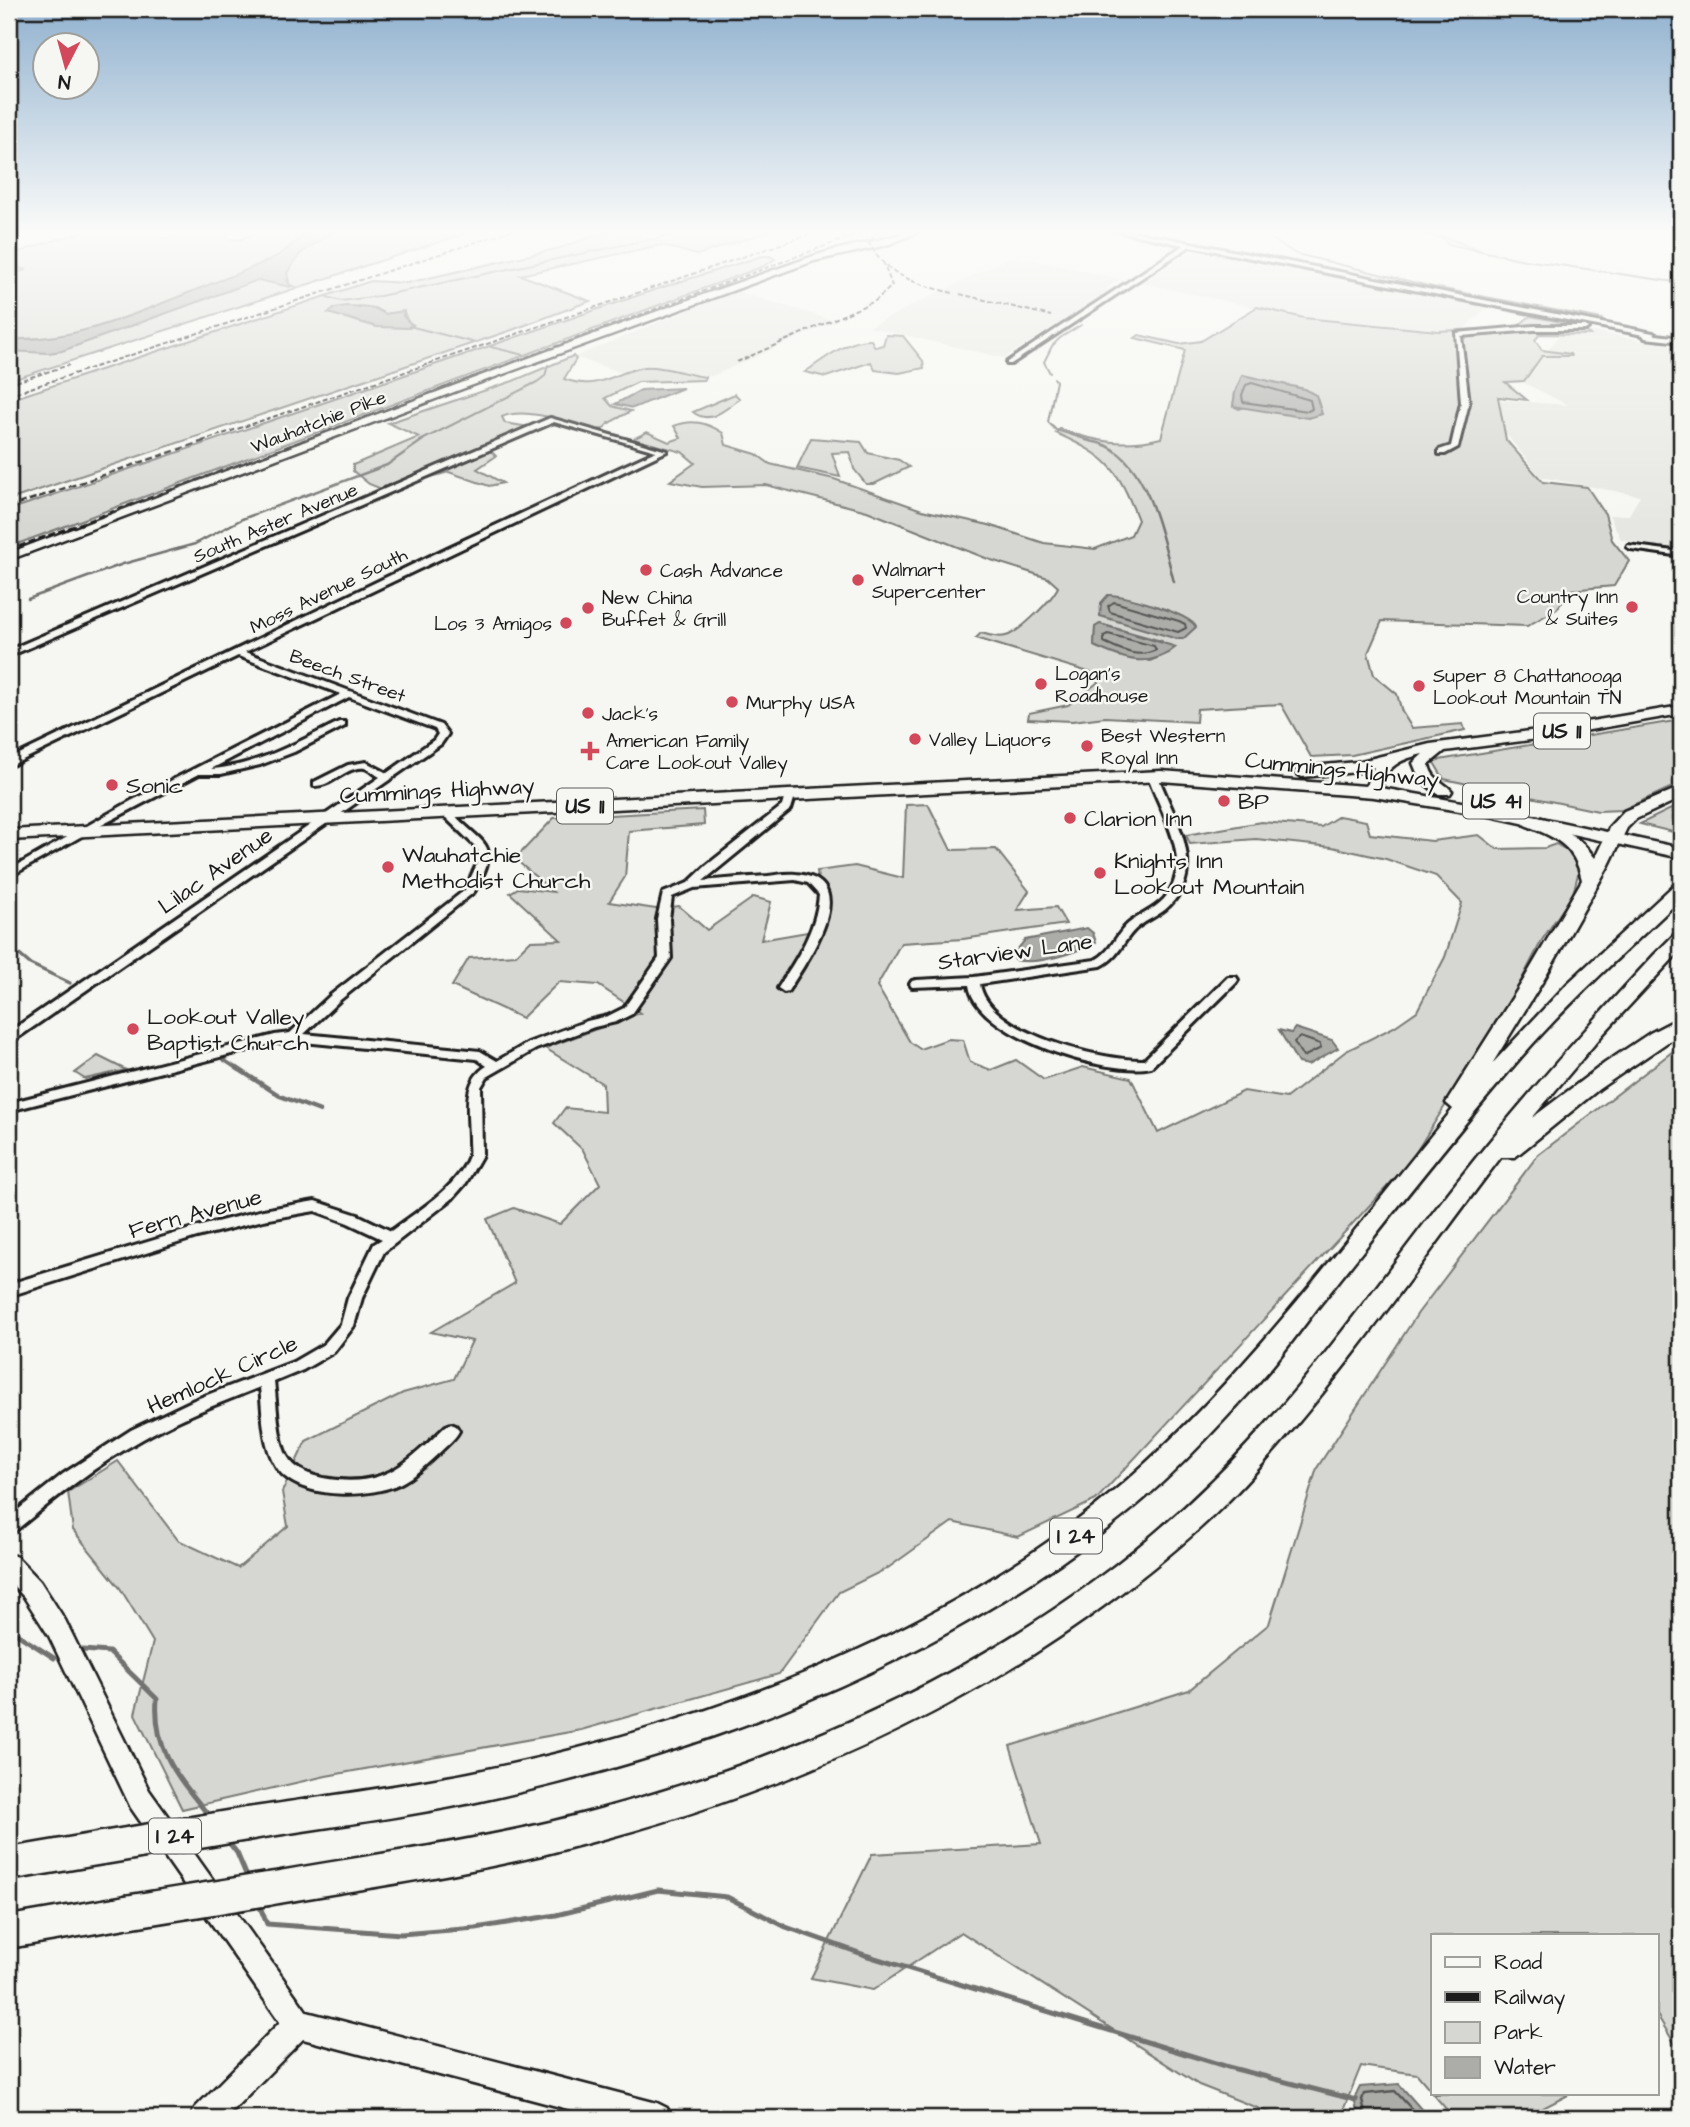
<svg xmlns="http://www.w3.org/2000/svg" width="1690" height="2127" font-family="'Architects Daughter',sans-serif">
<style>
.built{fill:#e6e6e2}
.green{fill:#d6d6d2;stroke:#797977;stroke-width:2;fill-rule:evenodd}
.water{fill:#acaca9;stroke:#727271;stroke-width:2}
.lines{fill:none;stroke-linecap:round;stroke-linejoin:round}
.shore-far1{stroke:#565654;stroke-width:2}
.shore{stroke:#565654;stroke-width:2.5}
.stream-far4{stroke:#727271;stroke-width:2}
.stream-far3{stroke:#727271;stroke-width:2.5}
.stream-far2{stroke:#727271;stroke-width:3.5}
.stream-far1{stroke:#727271;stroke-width:4.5}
.stream{stroke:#727271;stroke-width:5}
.street-casing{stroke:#1c1c1c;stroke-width:6}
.secondary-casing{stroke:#1c1c1c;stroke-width:5}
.primary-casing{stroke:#1c1c1c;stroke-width:5}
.highway-casing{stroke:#1c1c1c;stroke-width:5}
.street{fill:#f6f6f2;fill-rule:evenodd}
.secondary{fill:#f6f6f2;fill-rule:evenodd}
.primary{fill:#f6f6f2;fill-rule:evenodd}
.highway{fill:#f6f6f2;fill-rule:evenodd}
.rail-far1{stroke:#1c1c1c;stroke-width:2;stroke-dasharray:5 2.5;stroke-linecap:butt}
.rail{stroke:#1c1c1c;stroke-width:2.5;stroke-dasharray:7 3.5;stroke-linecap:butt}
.highway-bridge-casing{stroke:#1c1c1c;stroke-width:37;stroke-linecap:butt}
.highway-bridge{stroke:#f6f6f2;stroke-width:32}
.poi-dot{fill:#d1495b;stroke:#f6f6f2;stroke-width:2.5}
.labels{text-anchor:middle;stroke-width:5;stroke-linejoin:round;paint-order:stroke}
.far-street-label{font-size:19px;fill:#1c1c1c;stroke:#f6f6f2}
.far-poi-label{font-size:19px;fill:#1c1c1c;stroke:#f6f6f2;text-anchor:start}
.shield{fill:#f6f6f2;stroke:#5d5d5c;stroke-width:2}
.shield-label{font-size:21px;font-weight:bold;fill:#1c1c1c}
.street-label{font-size:23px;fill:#1c1c1c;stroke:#f6f6f2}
.poi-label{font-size:23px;fill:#1c1c1c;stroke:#f6f6f2;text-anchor:start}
</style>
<rect width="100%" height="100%" fill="#f6f6f2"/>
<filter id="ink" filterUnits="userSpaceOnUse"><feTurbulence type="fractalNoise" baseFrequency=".0143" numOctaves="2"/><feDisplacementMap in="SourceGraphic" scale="14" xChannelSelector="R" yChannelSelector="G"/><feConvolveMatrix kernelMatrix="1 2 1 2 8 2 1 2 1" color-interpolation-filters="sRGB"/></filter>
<g filter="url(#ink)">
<!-- built -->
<g class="built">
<polygon points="1195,249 1488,307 1463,329 1450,331 1294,316 1140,283"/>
<polygon points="1012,256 1121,279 1105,289 1112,291 1004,358 869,327"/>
<polygon points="735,291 836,321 712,376 688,376 650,365 623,373 574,357"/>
<polygon points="1562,331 1596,332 1681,347 1681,551 1621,539 1609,515 1629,515 1640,496 1541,477 1496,422 1500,400 1568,405 1524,383"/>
</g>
<!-- green -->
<g class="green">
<polygon points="87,230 134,230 151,236 165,238 192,230 230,230 226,238 239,240 263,230 476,230 9,381 9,274 27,270 9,266 9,255"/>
<path d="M622,230H773L697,255L661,245L520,275L590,301L512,330L9,500V400L371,281L407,283L560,248L603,233ZM361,306L374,308L385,314L404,312L408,322L412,324C378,327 364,328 335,308Z"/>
<polygon points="762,256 770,256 775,259 764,266 9,547 9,510 657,289"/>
<path d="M1257,307L1304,318L1438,331L1517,327L1530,316L1581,326L1590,335L1540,334L1535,340L1542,350L1570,354L1571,356H1542L1524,381L1505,382L1527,400L1498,397L1506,440L1543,482L1587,487L1605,514L1612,540L1629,561L1614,586L1570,590L1557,609L1527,626L1382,621L1368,653L1374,675L1397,694L1402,712L1412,728L1463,724L1465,730L1352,755L1311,757L1281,704L1197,709L1196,722L1105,717L1072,721L1028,719L1029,713L1068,705L1105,677L976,638L981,633C990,635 1000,639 1009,635C1022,629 1052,600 1058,587L1048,578L988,559L867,511L766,485L702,487L670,481L695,463L682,452L633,439L647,432L669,442L681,438L674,426C692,419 706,422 723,433L726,445L756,454L770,464L834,479L922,510L989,525L1044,543L1095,549L1131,535L1138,520C1117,466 1108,457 1056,433L1060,429C1095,442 1125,447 1161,438L1185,350L1135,338L1139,335L1179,344L1201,341ZM1243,375L1304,389L1239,409L1233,406L1235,393ZM1100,624L1162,641L1169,653L1150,661L1098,648L1094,646L1095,627Z"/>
<path d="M886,335L903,336L923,361L924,368L899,373L875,370L871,362L826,377L805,372C824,359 848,339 871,340L875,347L883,345Z"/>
<path d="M573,356L576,359L564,379C599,392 615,371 645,367C660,365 689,375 705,377L704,380L638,382L605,398L612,406L631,411L609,423L603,429L595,430C570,423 525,406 502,417L505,423L529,427L486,446L496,456L477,469L503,483L489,486L449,472L384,490L369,484L353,471V465L419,437L388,423L513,381Z"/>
<path d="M735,394L740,399C726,408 710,426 693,412Z"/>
<polygon points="811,438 861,442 868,453 899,460 909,467 874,484 866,484 854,469 850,452 832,453 840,477 797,468"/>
<polygon points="1681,720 1681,783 1622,810 1598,811 1444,779 1433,761"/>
<polygon points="928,804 951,850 996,849 1029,891 1017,910 1056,907 1066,924 963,939 901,943 877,986 910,1042 920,1049 948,1039 963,1040 970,1062 991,1070 1016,1060 1044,1080 1083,1067 1131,1078 1158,1133 1244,1091 1286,1098 1346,1051 1394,1027 1417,1011 1445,957 1462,903 1436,876 1386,859 1332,847 1256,839 1190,844 1186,835 1261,822 1321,827 1339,816 1366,821 1370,834 1432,841 1479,835 1497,849 1545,848 1556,844 1571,853 1580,866 1573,894 1542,940 1508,1006 1409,1163 1096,1500 1018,1537 952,1522 888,1568 839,1592 779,1674 581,1730 326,1776 182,1809 135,1714 153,1642 120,1588 73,1530 68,1492 118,1461 178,1540 238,1568 288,1526 282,1492 306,1441 403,1393 454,1379 472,1341 431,1332 515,1283 487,1219 514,1208 560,1224 600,1184 583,1150 554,1123 565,1108 604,1112 603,1084 545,1048 640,1013 598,985 559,982 522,1018 452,986 469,958 516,955 530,941 561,940 510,893 518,888 553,892 515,859 554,818 703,810 704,825 629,831 625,877 609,902 656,909 679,906 707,930 754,897 771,902 761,940 825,929 817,871 855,866 903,878 906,805"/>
<polygon points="1681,804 1681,834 1640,824"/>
<polygon points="1681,1045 1681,2054 1657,2015 1657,1936 1433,1936 1433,2093 1417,2074 1361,2066 1340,2118 1283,2118 1199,2085 961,1932 873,1990 811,1978 872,1854 1041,1844 1010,1746 1189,1690 1269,1624 1317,1468 1418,1313 1538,1155"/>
<polygon points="98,1056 126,1070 85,1079 75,1073"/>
<polygon points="1433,2094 1570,2094 1524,2118 1454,2118"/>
</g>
<!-- water -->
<g class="water">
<path d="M311,230H336L301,253L287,273L290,287L258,280L62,351L48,353L9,351V339C76,342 137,313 198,289C225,278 252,269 277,256C289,249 300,238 311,230Z"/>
<polygon points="346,306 374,308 385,314 404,311 403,316 413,326 409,328 377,327 328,313 335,308"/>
<polygon points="1242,375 1304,389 1316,395 1322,414 1308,418 1233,406 1235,393"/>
<polygon points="683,388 633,408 615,404 641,390"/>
<path d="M1108,595C1123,594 1190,614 1196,627L1183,639H1177L1100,616L1101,603Z"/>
<path d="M1100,624L1176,647C1150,670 1122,659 1094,646L1095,627Z"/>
<path d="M1087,928L1093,933L1096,942C1074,953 1040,965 1015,960L1013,955L1025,940Z"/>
<polygon points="1295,1028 1332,1040 1338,1048 1308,1065 1298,1063 1279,1030 1291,1033"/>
<polygon points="1399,2084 1429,2118 1359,2118 1354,2099 1360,2087"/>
</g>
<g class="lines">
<!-- shore-far1 -->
<g class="shore-far1">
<polygon points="1252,383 1310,400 1312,409 1308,411 1243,402 1242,395 1246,385"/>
<polygon points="1114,602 1179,621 1185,624 1186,628 1178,632 1110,612 1108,606"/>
<path d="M1108,634L1154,646L1156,650C1138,659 1121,650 1104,642V636Z"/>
<polygon points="1300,1037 1320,1044 1321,1048 1303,1057 1294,1042"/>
</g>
<!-- shore -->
<polyline class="shore" points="1366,2118 1362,2100 1364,2094 1395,2091 1420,2118"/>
<!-- stream-far4 -->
<g class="stream-far4">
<polyline points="1257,230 1296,254 1433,287 1602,319"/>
<polyline points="1402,230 1443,238 1447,244 1525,260 1681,283"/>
<polyline points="1441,236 1483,251"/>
<polyline points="287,280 290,285 298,288"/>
<polyline points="327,297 341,301 380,296 695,230"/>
<polyline points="409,326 472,342"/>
<polyline points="491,347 524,355"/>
<polyline points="1050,373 1044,362 1052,346 1060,338 1081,325"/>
<polyline points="1054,378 1056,381 1048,422 1056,430 1091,441"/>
<polyline points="420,441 537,382 545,376 548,365"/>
</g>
<!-- stream-far3 -->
<g class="stream-far3">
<path d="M1086,440C1093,442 1101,443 1107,446C1150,467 1163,541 1174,582"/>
<polyline points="28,599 123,564 195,544 242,519 387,465 423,440"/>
</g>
<!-- stream-far2 -->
<g class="stream-far2">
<polyline points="9,946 30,964 70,983"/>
<polyline points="224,1060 239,1070"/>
</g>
<!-- stream-far1 -->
<polyline class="stream-far1" points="237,1068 280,1096 320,1111"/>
<!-- stream -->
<g class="stream">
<polyline points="9,1629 54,1658"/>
<path d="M83,1650L109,1652L157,1699C153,1752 179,1778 210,1817"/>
<polyline points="227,1840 237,1853 248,1879"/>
<polyline points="258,1902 267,1924 401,1934 476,1928 556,1915 658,1890 727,1897 786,1927 865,1955 1228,2067 1356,2100"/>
</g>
<!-- street casing -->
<g class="street-casing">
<g id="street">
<polygon points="1114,230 1124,230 1653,333 1656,335 1681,338 1681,342 1645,338 1643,335 1190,246 1011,364 1007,364 1007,362 1184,245"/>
<polygon points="1534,326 1585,326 1588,328 1585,330 1534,330 1461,336 1469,403 1458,447 1445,454 1439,454 1439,450 1451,446 1461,403 1456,333"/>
<path d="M550,418L667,451L245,652L441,725L448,734L441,744L13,1041L9,1042V1032L380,777C376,775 369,769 365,768C347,765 332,787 314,786V782L348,765L366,762L387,773L434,740L438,734L435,729L349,697L211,769C257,766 298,742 339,722H345V726L294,752L260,765L221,774H199L96,828L9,877V870L131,801L341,694L238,656L12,765L9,766V759L447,548L656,451L554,422L12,655L9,656V650Z"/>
<polygon points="1628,545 1681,552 1681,556 1631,549 1627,547"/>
<path d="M1153,773L1158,776C1173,817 1209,868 1169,906C1160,915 1148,919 1138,927C1123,939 1120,957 1101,966L980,984C987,1033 1102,1061 1144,1060L1228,977H1236L1238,980L1236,983L1151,1067C1108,1077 975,1036 969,985L912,987L910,984L912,981L916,980L974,977L1095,960C1111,952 1115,936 1128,924C1139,915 1154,910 1164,899C1196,863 1161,814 1148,776Z"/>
<path d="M790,793L795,796L791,809L703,881C725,879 746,877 768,876C777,875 787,873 796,874C865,880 807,961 788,991L784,992L778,988C797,958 816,931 819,895L808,883L795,880L694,888L672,897L669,919L671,958L632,1014L616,1022L594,1027L536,1049L487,1077L481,1087L482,1155L466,1183L452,1199L384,1252L362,1298L354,1326L334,1352L303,1370L274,1382C277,1403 277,1438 287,1456C294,1469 309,1475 323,1478C383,1489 405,1465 446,1426L451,1424L456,1426L459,1431C455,1439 447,1445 441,1451C428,1463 415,1476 399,1484C369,1498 307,1499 282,1474C262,1453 263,1414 260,1387C220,1403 179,1418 141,1440C96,1465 55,1498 15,1531L9,1533V1517L63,1474L131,1430L194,1400L293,1362L324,1344L341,1324L348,1298L374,1244L382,1239L348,1223L315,1211L263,1220L197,1237L9,1296V1284L197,1227L263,1210L315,1201L358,1215L391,1231C417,1211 457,1189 469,1156C470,1152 469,1145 469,1140C469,1114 461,1081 487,1066L477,1059L293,1041L275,1043L9,1111V1103L275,1035L290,1033L332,994L465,890L478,862L479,853L476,847L443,815L442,813L447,810L451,811C482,847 504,840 474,892L340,1000L304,1034L480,1051L497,1061L528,1043L587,1021L608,1016L624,1008L659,958L657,919L663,893L688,883L707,865L782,806L785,796Z"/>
</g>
</g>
<!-- secondary casing -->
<g class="secondary-casing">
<g id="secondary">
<path d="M912,230H923L887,245L814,261L462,389L9,560V553C274,453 538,352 805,259C840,246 877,243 912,230Z"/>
<polygon points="9,1554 17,1557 40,1581 65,1620 149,1790 307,2012 657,2103 667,2108 672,2118 602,2118 303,2039 225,2118 190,2118 195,2108 280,2022 131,1808 49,1636 24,1597 9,1581"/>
</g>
</g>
<!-- primary casing -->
<g class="primary-casing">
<path id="primary" d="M1681,706V714L1538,739L1445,751L1429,764C1431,779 1443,781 1452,791L1450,794H1438L1420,780L1413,763L1423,754C1402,759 1385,766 1381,788L1490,807L1681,848V858L1490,816L1374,797L1161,781L9,840V830L1161,771L1366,786L1374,767L1358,772L1302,777L1294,772L1302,767L1357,762L1430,744L1538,730Z"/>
</g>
<!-- highway casing -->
<g class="highway-casing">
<g id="highway">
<path d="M1681,787V798L1636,819L1627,828L1609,865L1543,981L1492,1064L1568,983L1674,885L1681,883V899C1627,950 1571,1000 1522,1056C1452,1137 1386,1222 1319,1306C1299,1332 1280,1358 1258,1383C1212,1433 1165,1485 1111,1526C927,1668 703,1754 476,1802C401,1818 323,1827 247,1840L236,1835L231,1824L236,1813L247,1808C321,1797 396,1787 469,1773C700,1727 948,1636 1127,1480C1251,1371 1348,1236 1453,1109L1446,1103L1523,981L1582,880C1574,844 1556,838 1525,825L1522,821L1525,817C1547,812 1583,840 1595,858L1610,826L1624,811Z"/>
<path d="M1681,933V950L1604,1033L1532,1118L1605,1063L1650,1033L1681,1017V1033L1599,1089L1515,1157H1501C1414,1271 1334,1390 1235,1494C1197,1534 1153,1569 1109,1602C943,1726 751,1804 550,1853C457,1876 362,1888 268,1905L257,1900L252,1889L257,1878L268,1873C362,1856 457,1844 550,1822C795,1762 1033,1658 1214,1479C1305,1390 1377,1283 1456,1183C1519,1103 1586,1028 1655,954L1674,935Z"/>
<polygon points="103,1832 114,1837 119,1848 114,1859 103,1864 9,1880 9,1848"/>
<polygon points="126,1896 138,1900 142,1912 138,1924 126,1928 9,1948 9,1916"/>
</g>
</g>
<!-- street -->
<use href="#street" class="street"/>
<!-- secondary -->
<use href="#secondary" class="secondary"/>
<!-- primary -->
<use href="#primary" class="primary"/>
<!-- highway -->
<use href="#highway" class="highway"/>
<!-- rail-far1 -->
<g class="rail-far1">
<path d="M879,230L869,243C885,276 920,285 953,293"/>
<polyline points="960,294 1051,316"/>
<polyline points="737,362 875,301 892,286 884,264"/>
<polyline points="9,384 69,365"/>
<polyline points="9,395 513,230"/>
<polyline points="202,441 822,230"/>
<polyline points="301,441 868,230"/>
</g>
<!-- rail -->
<g class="rail">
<polyline points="9,507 207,440"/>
<polyline points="9,550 305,440"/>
</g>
<!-- highway-bridge casing -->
<g class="highway-bridge-casing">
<g id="highway-bridge">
<polyline points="103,1848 247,1824"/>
<polyline points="126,1912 268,1889"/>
</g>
</g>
<!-- highway-bridge -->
<use href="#highway-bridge" class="highway-bridge"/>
</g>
</g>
<!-- sky -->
<linearGradient id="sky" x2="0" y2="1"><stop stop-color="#90b1cf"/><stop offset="0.44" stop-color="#fbfbf9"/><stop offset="1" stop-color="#fbfbf9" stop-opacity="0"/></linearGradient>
<rect width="1690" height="527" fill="url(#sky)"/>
<!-- markers -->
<g class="poi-dot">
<circle cx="646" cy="570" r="7"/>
<circle cx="858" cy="580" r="7"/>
<circle cx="1632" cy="607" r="7"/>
<circle cx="588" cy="608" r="7"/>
<circle cx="566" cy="623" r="7"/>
<circle cx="1041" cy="684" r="7"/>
<circle cx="1419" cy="686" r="7"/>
<circle cx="732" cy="702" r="7"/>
<circle cx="588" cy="713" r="7"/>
<circle cx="915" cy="739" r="7"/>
<circle cx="1087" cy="746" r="7"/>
<path d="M586.5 740.5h7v7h7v7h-7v7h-7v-7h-7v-7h7z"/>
<circle cx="112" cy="785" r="7"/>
<circle cx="1224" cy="801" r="7"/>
<circle cx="1070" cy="818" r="7"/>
<circle cx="388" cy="867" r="7"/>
<circle cx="1100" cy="873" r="7"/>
<circle cx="133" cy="1029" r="7"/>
</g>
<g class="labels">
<!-- far-street labels -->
<g class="far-street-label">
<text transform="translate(318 421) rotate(-21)" y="7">Wauhatchie Pike</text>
<text transform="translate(275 522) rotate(-23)" y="7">South Aster Avenue</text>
<text transform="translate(328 590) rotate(-26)" y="7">Moss Avenue South</text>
<text transform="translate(348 675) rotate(20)" y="7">Beech Street</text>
</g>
<!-- far-poi labels -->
<g class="far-poi-label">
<text x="872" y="576">Walmart<tspan x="872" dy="22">Supercenter</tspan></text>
<text x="660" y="577">Cash Advance</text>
<text x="1618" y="603" text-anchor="end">Country Inn<tspan x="1618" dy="22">&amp; Suites</tspan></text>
<text x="602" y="604">New China<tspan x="602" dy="22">Buffet &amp; Grill</tspan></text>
<text x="552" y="630" text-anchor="end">Los 3 Amigos</text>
<text x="1055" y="680">Logan's<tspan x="1055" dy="22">Roadhouse</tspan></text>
<text x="1433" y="682">Super 8 Chattanooga<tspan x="1433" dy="22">Lookout Mountain TN</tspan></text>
<text x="746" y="709">Murphy USA</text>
<text x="602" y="720">Jack's</text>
<text x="1101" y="742">Best Western<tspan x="1101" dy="22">Royal Inn</tspan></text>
<text x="929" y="746">Valley Liquors</text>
<text x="606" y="747">American Family<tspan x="606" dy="22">Care Lookout Valley</tspan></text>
</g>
<!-- shield labels -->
<g class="shield">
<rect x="1534" y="713.5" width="56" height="35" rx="5"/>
<rect x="1463" y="783.5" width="66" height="35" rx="5"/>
<rect x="557" y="788.5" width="56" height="35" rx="5"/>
<rect x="1050" y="1518.5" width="52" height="35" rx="5"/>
<rect x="149" y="1818.5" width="52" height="35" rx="5"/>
</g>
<g class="shield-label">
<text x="1562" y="738">US 11</text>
<text x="1496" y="808">US 41</text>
<text x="585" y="813">US 11</text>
<text x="1076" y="1543">I 24</text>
<text x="175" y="1843">I 24</text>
</g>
<!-- street labels -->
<g class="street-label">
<text transform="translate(1342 769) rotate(6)" y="8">Cummings Highway</text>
<text transform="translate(437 790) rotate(-3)" y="8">Cummings Highway</text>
<text transform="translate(215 870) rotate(-35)" y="8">Lilac Avenue</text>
<text transform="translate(1015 951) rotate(-8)" y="8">Starview Lane</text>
<text transform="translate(195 1213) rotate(-15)" y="8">Fern Avenue</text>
<text transform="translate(222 1374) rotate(-24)" y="8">Hemlock Circle</text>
</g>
<!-- poi labels -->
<g class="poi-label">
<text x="126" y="793">Sonic</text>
<text x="1238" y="809">BP</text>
<text x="1084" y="826">Clarion Inn</text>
<text x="402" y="862">Wauhatchie<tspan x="402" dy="26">Methodist Church</tspan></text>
<text x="1114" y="868">Knights Inn<tspan x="1114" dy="26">Lookout Mountain</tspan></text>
<text x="147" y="1024">Lookout Valley<tspan x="147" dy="26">Baptist Church</tspan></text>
</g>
</g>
<!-- margin -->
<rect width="1690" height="2127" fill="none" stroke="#f6f6f2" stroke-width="35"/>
<rect x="18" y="18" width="1655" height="2092" fill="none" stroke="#1c1c1c" stroke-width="2.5" filter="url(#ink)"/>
<!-- legend -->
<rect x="1431" y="1934" width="228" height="161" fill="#f6f6f2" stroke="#9f9f9c" stroke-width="2"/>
<rect x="1445" y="1957" width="35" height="10" fill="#f6f6f2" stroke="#9f9f9c" stroke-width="2"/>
<text x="1494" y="1969" font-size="21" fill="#1c1c1c">Road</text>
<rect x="1445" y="1992" width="35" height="10" fill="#1c1c1c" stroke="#9f9f9c" stroke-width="2"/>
<text x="1494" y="2004" font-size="21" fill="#1c1c1c">Railway</text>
<rect x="1445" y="2022" width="35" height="21" fill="#d6d6d2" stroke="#9f9f9c" stroke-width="2"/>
<text x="1494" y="2039" font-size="21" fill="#1c1c1c">Park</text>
<rect x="1445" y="2057" width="35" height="21" fill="#acaca9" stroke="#9f9f9c" stroke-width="2"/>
<text x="1494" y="2074" font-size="21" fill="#1c1c1c">Water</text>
<!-- north arrow -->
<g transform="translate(66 66) rotate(186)"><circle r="33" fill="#f6f6f2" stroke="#9f9f9c" stroke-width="2"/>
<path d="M0-5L12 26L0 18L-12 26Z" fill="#d1495b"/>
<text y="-10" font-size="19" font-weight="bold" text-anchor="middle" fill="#1c1c1c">N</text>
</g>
</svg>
